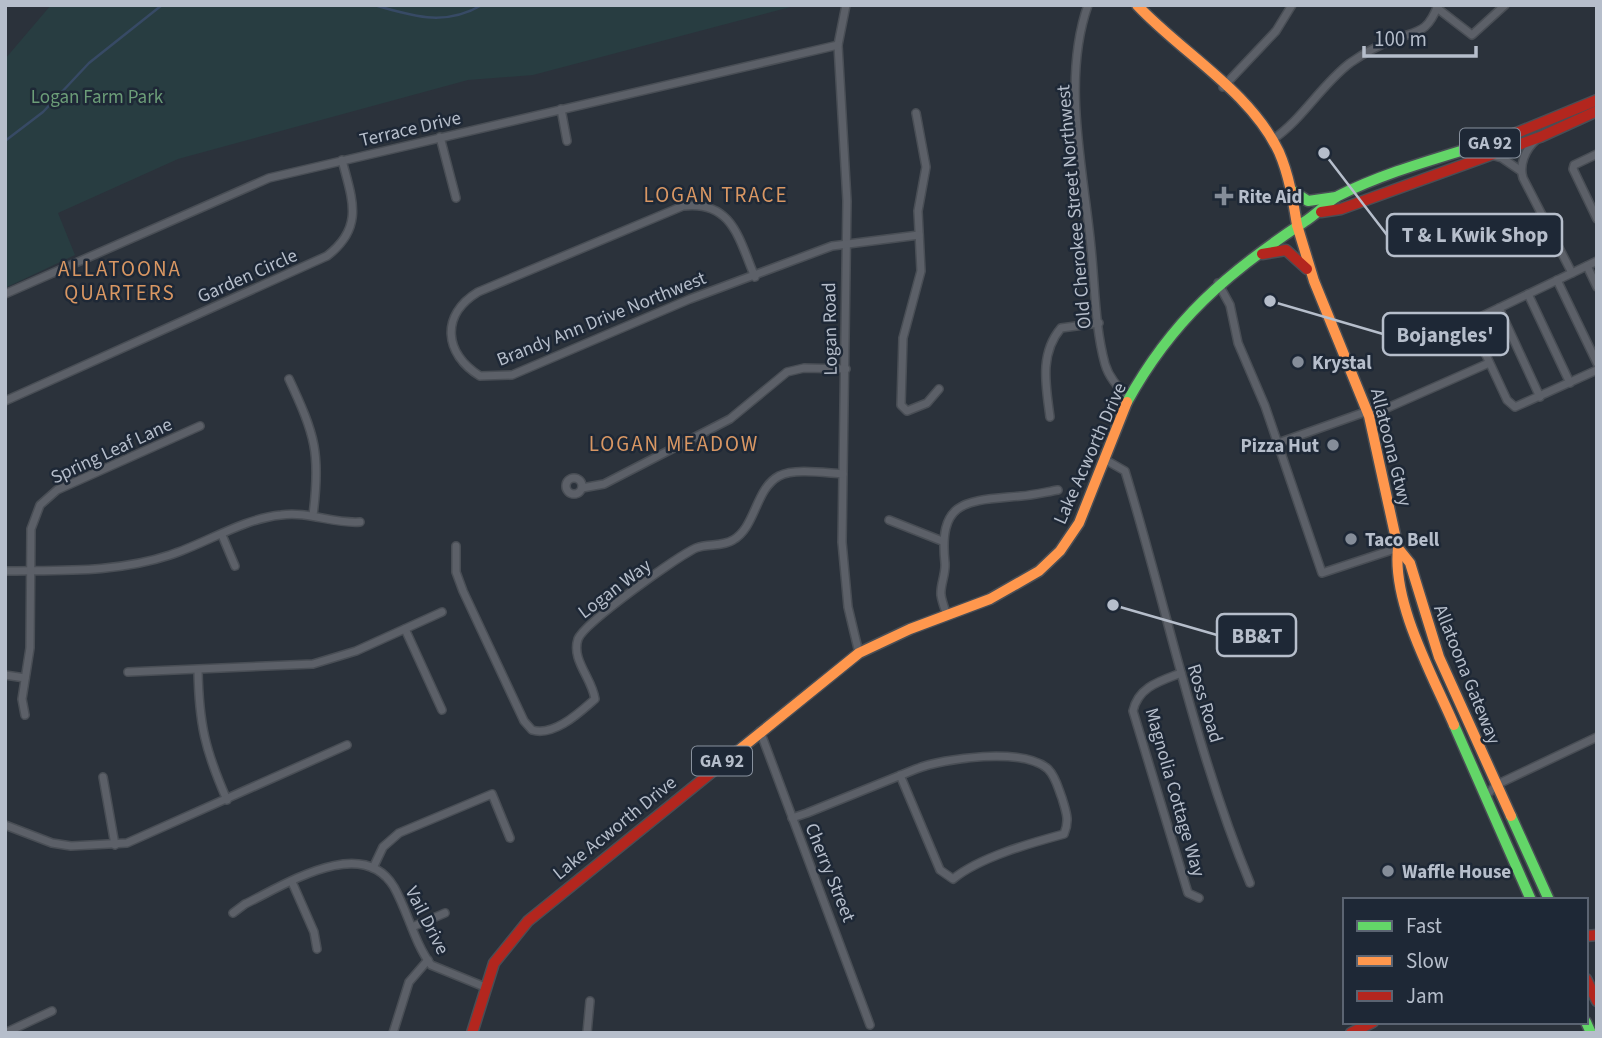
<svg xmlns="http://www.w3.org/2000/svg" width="1602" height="1038" font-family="'Source Sans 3',sans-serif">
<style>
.green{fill:#283d41}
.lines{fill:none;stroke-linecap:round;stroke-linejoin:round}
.stream{stroke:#374a65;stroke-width:2.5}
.street-casing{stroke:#494e55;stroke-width:10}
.fast-casing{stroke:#494e55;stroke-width:13}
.slow-casing{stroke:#494e55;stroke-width:13}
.jam-casing{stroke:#494e55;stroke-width:13}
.street{stroke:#5c6068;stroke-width:7}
.fast{stroke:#63d668;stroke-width:10}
.slow{stroke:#ff974d;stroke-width:10}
.jam{stroke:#b3261e;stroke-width:10}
.poi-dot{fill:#858d99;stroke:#1e2836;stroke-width:2.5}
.labels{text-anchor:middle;stroke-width:5;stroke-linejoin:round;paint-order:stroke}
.shield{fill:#1e2836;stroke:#88919e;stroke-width:2}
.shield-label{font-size:18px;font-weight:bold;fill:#b6becb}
.park-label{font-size:19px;fill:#6c9d78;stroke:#1e2836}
.street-label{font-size:19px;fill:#b6becb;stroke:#1e2836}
.poi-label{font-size:19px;font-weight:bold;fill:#b6becb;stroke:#1e2836;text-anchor:start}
.neighbourhood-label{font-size:21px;letter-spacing:2px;fill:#d99763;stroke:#1e2836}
.leader{fill:none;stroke:#b6becb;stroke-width:2.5}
.callout-dot{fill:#b6becb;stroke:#1e2836;stroke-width:2.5}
.callout{fill:#1e2836;stroke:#b6becb;stroke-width:2.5}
.callout-label{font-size:21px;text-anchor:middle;font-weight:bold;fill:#b6becb}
</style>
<rect width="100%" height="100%" fill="#2b323b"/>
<!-- green -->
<polygon class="green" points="51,5 798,5 533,75 468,80 178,159 58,213 75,255 5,288 5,59"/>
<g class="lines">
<!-- stream -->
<g class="stream">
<path d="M374,5C413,16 444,27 482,5"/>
<polyline points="5,141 43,112 89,63 162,5"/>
</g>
<!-- street casing -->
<g class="street-casing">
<g id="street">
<polyline points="846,5 838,45 847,201 842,542 848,607 859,653"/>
<path d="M1088,5C1061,81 1084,171 1091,248C1095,286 1095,328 1105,364C1109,378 1119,389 1130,398"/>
<polyline points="1437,8 1472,35 1505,5"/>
<polyline points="1223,87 1276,31 1292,5"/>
<polyline points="561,109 567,141"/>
<polyline points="916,113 926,167 918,211 921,271 903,338 901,405 907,411 927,403 939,389"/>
<polyline points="440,137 456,198"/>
<path d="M1272,140C1303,119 1321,85 1350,63C1363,54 1379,45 1393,40C1418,30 1427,34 1438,5"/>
<path d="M1536,140C1525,150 1519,165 1523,178L1572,273"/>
<polyline points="1597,154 1574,165 1573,169 1597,219"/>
<polyline points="1491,155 1502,158 1521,171"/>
<polyline points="1597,261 1474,320 1472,325 1507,400 1515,407 1597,370"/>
<polyline points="1587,266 1597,287"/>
<path d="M755,277C739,240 733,200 683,206L478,292C440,315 444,354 480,376L512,375L690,299L832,246L919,235"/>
<polyline points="1557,280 1597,363"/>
<polyline points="1218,283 1230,305 1238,343 1265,406 1322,573 1398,548"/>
<polyline points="5,294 269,178 838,45"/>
<polyline points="1528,294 1570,383"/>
<polyline points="1499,308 1540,397"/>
<path d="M289,379C315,435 321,453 313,515"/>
<path d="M5,401L327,256C365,227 352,199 342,160"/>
<polyline points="1369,416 1489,363"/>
<path d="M1050,417C1046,386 1039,354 1061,328L1099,323"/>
<polyline points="1278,443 1368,411"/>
<path d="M1104,459L1125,471C1167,608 1195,750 1250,883"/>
<circle cx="574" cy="486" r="8"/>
<polyline points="582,488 604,484 730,419 787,372 804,368 846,369"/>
<polyline points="889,520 942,541"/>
<polyline points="222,535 235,566"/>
<path d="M456,546V572L463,591L524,721L532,730C554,737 580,712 595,699C592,678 571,660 578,639C584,623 678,556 696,548C708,543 722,547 733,540C756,527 755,489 779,476C795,468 825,473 843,474"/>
<path d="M5,571C61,570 116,573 170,555C207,543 242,519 281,515C308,511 333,524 360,522"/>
<path d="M947,616C945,609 942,602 941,595C940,585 946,574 945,563C938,498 968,501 1021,496C1033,495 1046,492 1058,490"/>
<polyline points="405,629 442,710"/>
<path d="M198,670C199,724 205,750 227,800"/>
<polyline points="128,672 313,664 356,651 442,612"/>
<path d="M1181,673C1160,681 1138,687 1133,711L1188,893L1199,898"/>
<polyline points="5,675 25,678"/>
<polyline points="25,715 22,699 30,648 31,529 40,505 57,490 200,426"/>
<polyline points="760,731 870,1025"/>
<polyline points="103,777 115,845"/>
<polyline points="1485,797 1496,785 1597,737"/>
<path d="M792,818L807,813L916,769C944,758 1023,747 1048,769C1056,777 1058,788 1062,798C1066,812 1070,820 1064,834C1031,843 980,857 953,879L940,870L900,775"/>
<polyline points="5,825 52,843 71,846 127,843 347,745"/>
<polyline points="373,868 383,847 399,833 492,794 510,838"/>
<polyline points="292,882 314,932 317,949"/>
<path d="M233,913L245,904C285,885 362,834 394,887C408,912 414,942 431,965L485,987"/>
<polyline points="412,927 445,913"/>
<polyline points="5,1033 52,1011"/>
<polyline points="393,1033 409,982 428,960"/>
<polyline points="587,1033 590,1001"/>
</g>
</g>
<!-- fast casing -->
<g class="fast-casing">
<g id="fast">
<polyline points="1291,190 1308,201 1336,197"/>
<path d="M1127,402C1172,320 1227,273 1304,222C1316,215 1326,203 1338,196C1393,168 1456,154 1514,134"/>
<polyline points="1454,725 1531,900"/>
<polyline points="1511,816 1549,900"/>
<polyline points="1586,1022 1591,1033"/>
</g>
</g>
<!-- slow casing -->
<g class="slow-casing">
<g id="slow">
<path d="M1137,5C1182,53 1250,91 1279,152C1289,175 1293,200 1297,225"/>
<path d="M1297,225L1314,281L1369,416L1398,548C1392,603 1432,674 1454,725"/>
<polyline points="1398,548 1410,563 1439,657 1511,816"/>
<polyline points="723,763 859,653 910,629 990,599 1039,571 1060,551 1079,523 1127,402"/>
</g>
</g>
<!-- jam casing -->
<g class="jam-casing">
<g id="jam">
<polyline points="1514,134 1597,100"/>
<polyline points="1321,212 1341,209 1540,137 1597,111"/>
<polyline points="1262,254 1286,250 1307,269"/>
<polyline points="1586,936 1597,935"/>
<polyline points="1586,979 1597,1001"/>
<polyline points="472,1033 494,963 528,921 723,763"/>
<polyline points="1351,1033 1373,1022"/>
</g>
</g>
<!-- street -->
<use href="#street" class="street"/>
<!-- fast -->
<use href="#fast" class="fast"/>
<!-- slow -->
<use href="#slow" class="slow"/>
<!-- jam -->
<use href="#jam" class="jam"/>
</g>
<!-- markers -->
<g class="poi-dot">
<path d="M1220.5 185.5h7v7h7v7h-7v7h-7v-7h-7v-7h7z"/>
<circle cx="1298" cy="362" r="7"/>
<circle cx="1333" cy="445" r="7"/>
<circle cx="1351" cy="539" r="7"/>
<circle cx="1388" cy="871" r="7"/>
</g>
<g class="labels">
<!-- shield labels -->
<g class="shield">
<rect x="1460" y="128.5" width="60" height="29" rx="5"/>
<rect x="692" y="746.5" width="60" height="29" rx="5"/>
</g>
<g class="shield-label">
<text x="1490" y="149">GA 92</text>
<text x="722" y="767">GA 92</text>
</g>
<!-- park labels -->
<g class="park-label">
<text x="97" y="103">Logan Farm Park</text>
</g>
<!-- street labels -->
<g class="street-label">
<text transform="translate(410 128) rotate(-13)" y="7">Terrace Drive</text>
<text transform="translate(1073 207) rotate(-95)" y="7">Old Cherokee Street Northwest</text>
<text transform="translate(247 275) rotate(-24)" y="7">Garden Circle</text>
<text transform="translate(601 318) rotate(-22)" y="7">Brandy Ann Drive Northwest</text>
<text transform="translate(829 329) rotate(-91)" y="7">Logan Road</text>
<text transform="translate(1392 447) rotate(76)" y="7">Allatoona Gtwy</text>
<text transform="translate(111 450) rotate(-25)" y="7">Spring Leaf Lane</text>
<text transform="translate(1089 453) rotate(-66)" y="7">Lake Acworth Drive</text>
<text transform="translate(614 588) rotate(-37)" y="7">Logan Way</text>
<text transform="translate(1468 674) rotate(68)" y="7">Allatoona Gateway</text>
<text transform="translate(1206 703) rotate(73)" y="7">Ross Road</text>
<text transform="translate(1176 792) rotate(74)" y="7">Magnolia Cottage Way</text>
<text transform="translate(614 827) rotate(-39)" y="7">Lake Acworth Drive</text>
<text transform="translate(831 872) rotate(68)" y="7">Cherry Street</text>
<text transform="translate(428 920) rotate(63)" y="7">Vail Drive</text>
</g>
<!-- poi labels -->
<g class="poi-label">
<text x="1238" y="203">Rite Aid</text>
<text x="1312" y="369">Krystal</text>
<text x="1319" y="452" text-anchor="end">Pizza Hut</text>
<text x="1365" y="546">Taco Bell</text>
<text x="1402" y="878">Waffle House</text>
</g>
<!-- neighbourhood labels -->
<g class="neighbourhood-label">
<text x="716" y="202">LOGAN TRACE</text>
<text x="120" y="276">ALLATOONA<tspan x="120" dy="24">QUARTERS</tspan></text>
<text x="674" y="451">LOGAN MEADOW</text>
</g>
</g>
<!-- callouts -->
<path class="leader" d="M1324 153L1387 235M1270 301L1383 334M1113 605L1217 635"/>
<g class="callout-dot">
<circle cx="1324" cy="153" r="7"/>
<circle cx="1270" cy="301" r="7"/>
<circle cx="1113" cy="605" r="7"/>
</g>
<g class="callout">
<rect x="1387" y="214" width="175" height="42" rx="7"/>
<rect x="1383" y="313" width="125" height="42" rx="7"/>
<rect x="1217" y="614" width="79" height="42" rx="7"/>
</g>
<g class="callout-label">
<text x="1475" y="242">T &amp; L Kwik Shop</text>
<text x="1445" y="342">Bojangles'</text>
<text x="1257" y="643">BB&amp;T</text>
</g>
<!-- border -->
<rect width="1602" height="1038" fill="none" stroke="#b6becb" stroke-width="14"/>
<!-- legend -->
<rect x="1343" y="898" width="245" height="126" fill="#1e2836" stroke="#5b6472" stroke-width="2"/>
<rect x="1357" y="921" width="35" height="10" fill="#63d668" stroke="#5b6472" stroke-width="2"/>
<text x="1406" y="933" font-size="21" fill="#b6becb">Fast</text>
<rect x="1357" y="956" width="35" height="10" fill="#ff974d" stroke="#5b6472" stroke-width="2"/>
<text x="1406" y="968" font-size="21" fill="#b6becb">Slow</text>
<rect x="1357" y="991" width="35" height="10" fill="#b3261e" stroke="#5b6472" stroke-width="2"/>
<text x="1406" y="1003" font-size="21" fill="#b6becb">Jam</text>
<!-- scale -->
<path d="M1364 46v10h112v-10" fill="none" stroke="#b6becb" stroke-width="3.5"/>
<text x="1374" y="46" font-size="21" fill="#b6becb" stroke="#1e2836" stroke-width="5" paint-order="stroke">100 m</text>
</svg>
